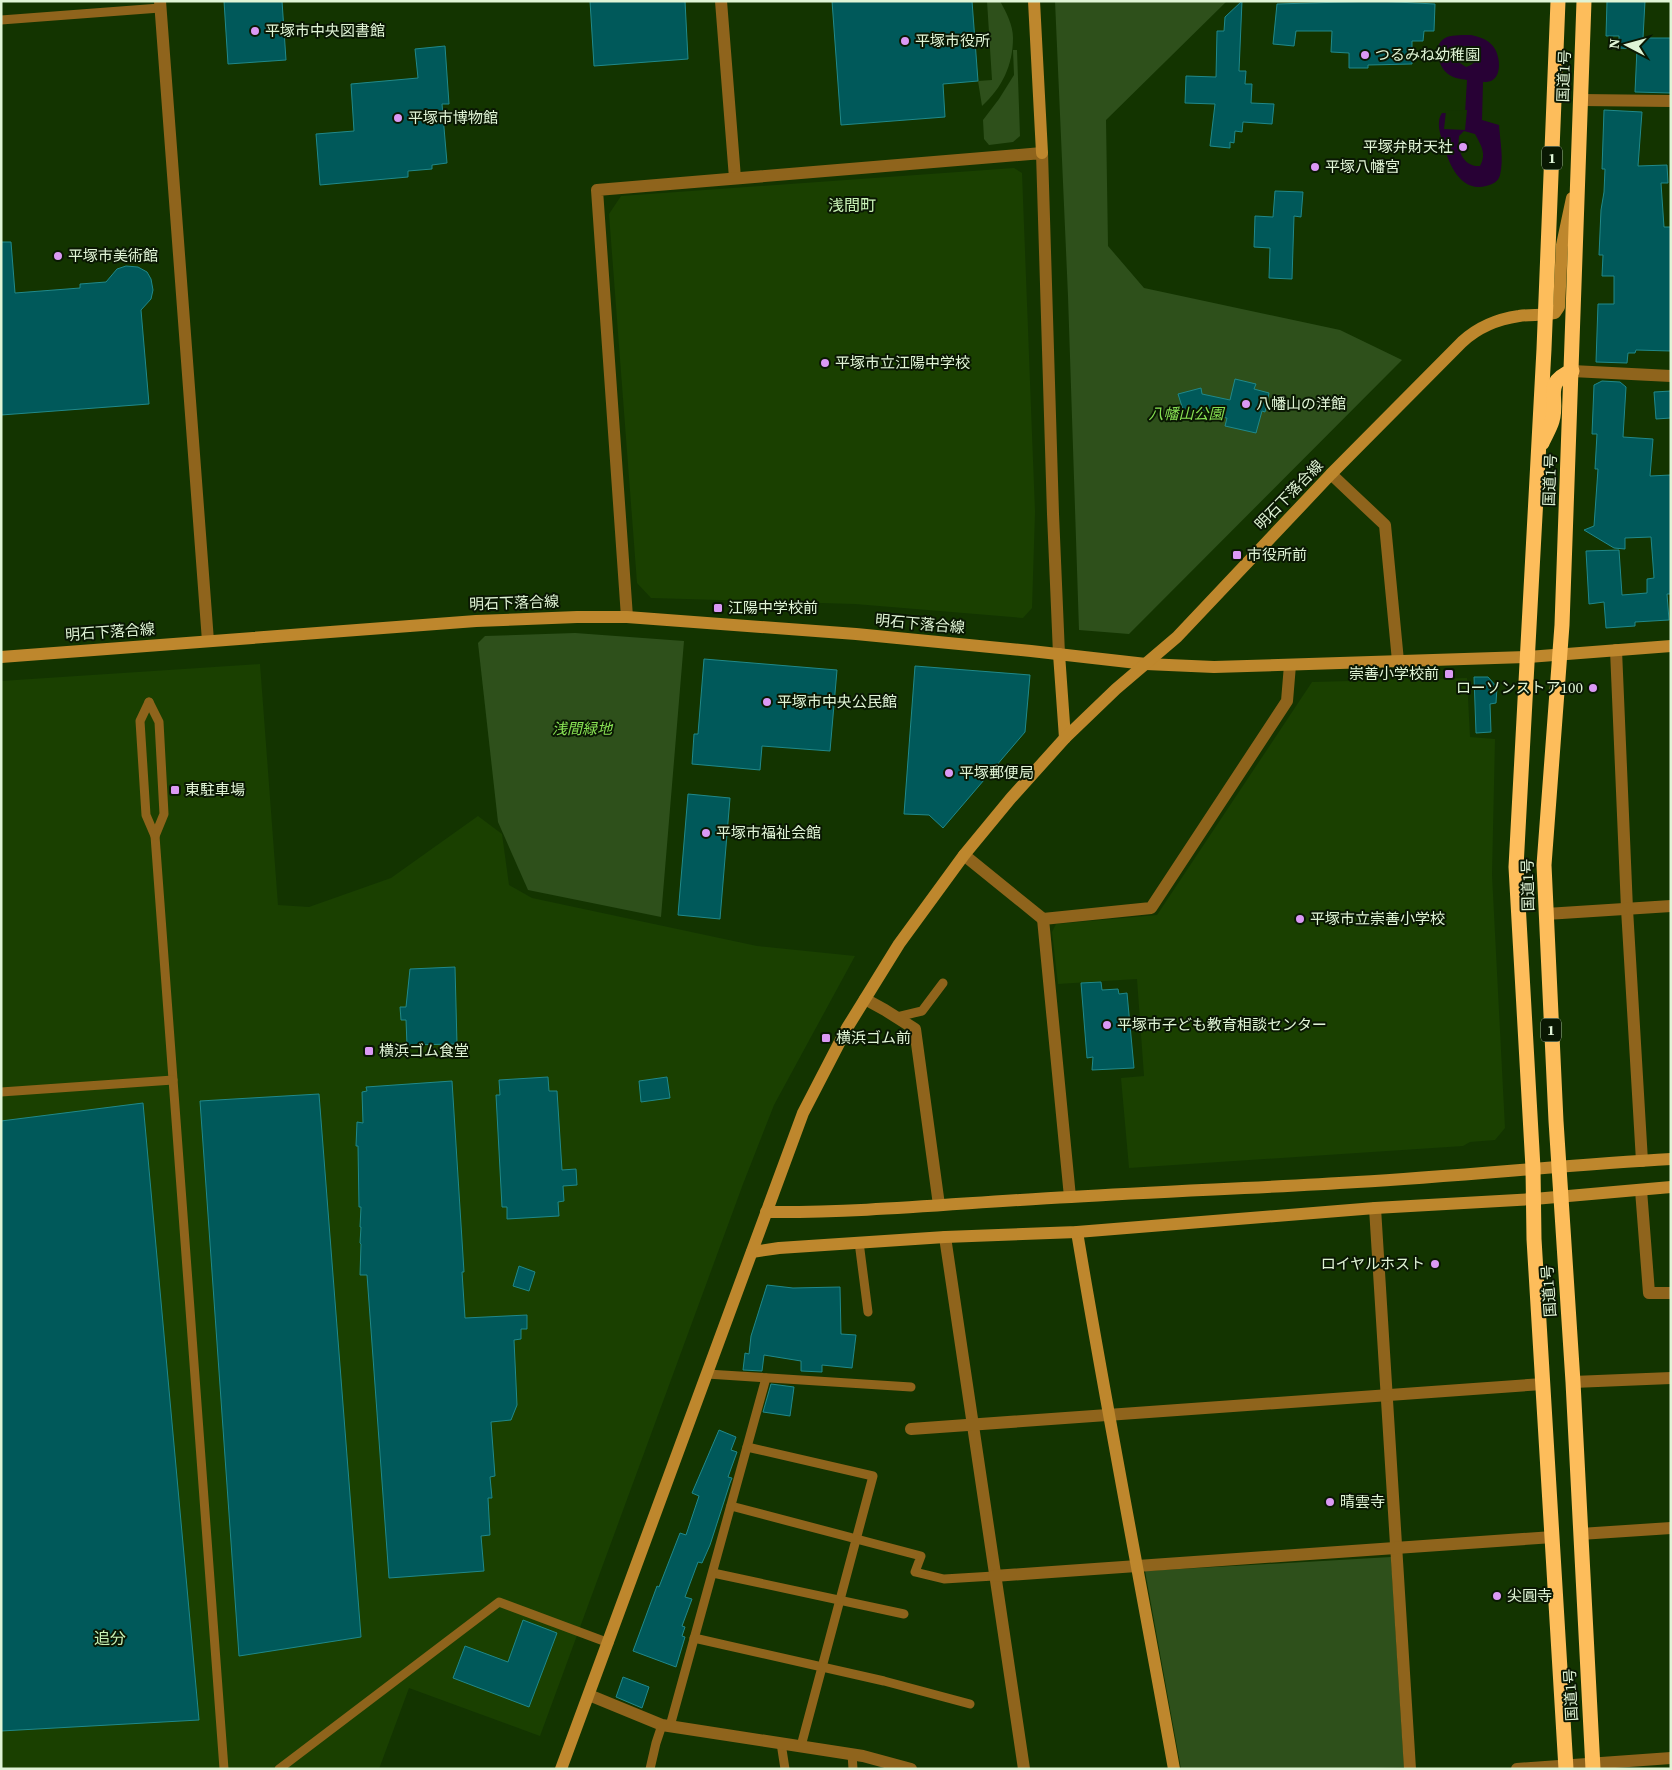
<svg xmlns="http://www.w3.org/2000/svg" width="1672" height="1770" font-family="'Source Serif 4','Noto Sans JP',serif">
<style>
.built{fill:#1a4000}
.green{fill:#2e501b}
.water{fill:#280135;fill-rule:evenodd}
.pier{fill:#133400}
.building{fill:#00595a;stroke:#20898a}
.lines{fill:none;stroke-linecap:round;stroke-linejoin:round}
.lane{stroke:#8f641c;stroke-width:9}
.street{stroke:#8f641c;stroke-width:12}
.secondary{stroke:#be872d;stroke-width:12}
.highway{stroke:#fdbd5b;stroke-width:15}
.poi-dot{fill:#db99f5;stroke:#0a1803;stroke-width:2}
.labels{text-anchor:middle;stroke-width:4;stroke-linejoin:round;paint-order:stroke}
.shield{fill:#0a1803;stroke:#a0b297;stroke-width:1}
.shield-label{font-size:14px;font-weight:bold;fill:#e0f4d6}
.poi-label{font-size:15px;fill:#e0f4d6;stroke:#0a1803;text-anchor:start}
.street-label{font-size:15px;fill:#e0f4d6;stroke:#0a1803}
.park-label{font-size:15px;font-style:italic;fill:#87e053;stroke:#0a1803}
.neighbourhood-label{font-size:16px;fill:#c8f1b5;stroke:#0a1803}
</style>
<rect width="100%" height="100%" fill="#133400"/>
<!-- built -->
<g class="built">
<polygon points="1014,168 1022,173 1035,512 1032,608 1023,618 855,604 651,598 637,583 609,214 621,196"/>
<polygon points="260,664 278,905 309,907 391,878 478,816 502,834 509,885 532,898 757,946 855,956 774,1105 743,1184 540,1736 409,1688 379,1769 1,1769 1,681"/>
<polygon points="1467,678 1470,737 1495,739 1492,875 1505,1128 1495,1140 1470,1142 1463,1146 1129,1168 1121,1078 1144,1076 1137,979 1058,984 1052,932 1056,924 1157,915 1312,682"/>
</g>
<!-- green -->
<g class="green">
<path d="M987,1H1000C1006,12 1013,25 1013,38C1013,65 1002,88 982,106L978,81L992,80Z"/>
<polygon points="1055,1 1227,1 1106,120 1108,246 1144,288 1340,330 1402,360 1129,634 1079,630 1068,296"/>
<polygon points="1013,50 1017,50 1020,136 1013,142 989,145 984,139 983,120 999,99 1014,75"/>
<polygon points="575,633 684,641 661,917 528,890 498,822 478,643 485,636"/>
<polygon points="1391,1557 1404,1767 1348,1769 1181,1769 1145,1571"/>
</g>
<!-- water -->
<path class="water" d="M1471,35C1479,37 1487,39 1492,45C1500,53 1503,76 1491,81C1488,82 1485,82 1483,82L1482,120L1499,125C1500,141 1504,159 1500,175C1498,182 1493,184 1486,186C1460,193 1448,162 1443,143C1440,134 1436,121 1442,113L1465,114L1467,80C1461,79 1453,78 1448,74C1438,66 1431,44 1447,37C1454,35 1464,35 1471,35ZM1470,46C1480,53 1478,64 1466,67L1457,61C1456,51 1459,45 1470,46ZM1464,131L1475,134C1481,145 1487,154 1480,166C1464,167 1457,152 1459,136Z"/>
<!-- pier -->
<polygon class="pier" points="1463,110 1467,110 1465,130 1444,129 1446,111"/>
<!-- building -->
<g class="building">
<polygon points="224,1 282,1 286,60 228,64"/>
<polygon points="590,1 685,1 688,59 594,66"/>
<polygon points="832,1 972,1 978,81 943,84 945,117 841,125"/>
<polygon points="1242,1 1239,71 1246,71 1245,84 1252,84 1251,103 1274,104 1272,124 1243,122 1242,132 1235,131 1234,143 1230,142 1230,148 1210,146 1215,104 1185,103 1186,76 1216,77 1217,31 1224,31 1225,17"/>
<polygon points="1377,1 1435,4 1434,31 1424,31 1423,41 1412,41 1412,64 1368,65 1368,68 1349,68 1349,53 1331,52 1332,31 1296,31 1294,46 1273,44 1277,4"/>
<polygon points="1607,1 1645,1 1643,38 1671,38 1671,93 1635,92 1637,49 1619,48 1619,36 1606,36"/>
<polygon points="445,46 449,104 442,104 447,163 432,165 432,169 408,171 408,177 320,185 316,134 354,131 351,84 418,78 415,49"/>
<polygon points="1604,110 1642,112 1638,166 1667,165 1668,183 1661,183 1664,227 1671,227 1671,351 1636,350 1635,353 1628,353 1627,363 1596,362 1598,304 1614,304 1614,276 1602,276 1603,255 1599,255 1601,210 1604,192 1605,169 1602,169"/>
<polygon points="1275,191 1303,192 1301,217 1294,216 1292,279 1269,278 1270,248 1254,247 1255,216 1273,217"/>
<polygon points="1,242 11,242 15,293 80,288 80,284 106,282 117,269 126,266 138,267 147,272 151,279 153,290 151,299 141,310 149,404 1,415"/>
<polygon points="1235,379 1256,384 1254,389 1269,393 1265,412 1262,411 1256,433 1225,426 1227,418 1221,417 1223,405 1185,416 1178,394 1201,388 1202,394 1230,400"/>
<polygon points="1602,381 1620,382 1626,387 1623,437 1653,439 1650,476 1671,475 1671,594 1667,594 1669,620 1635,622 1635,626 1606,628 1604,602 1589,604 1586,551 1619,550 1622,595 1647,593 1647,579 1654,578 1651,537 1625,538 1625,549 1614,548 1584,530 1594,526 1598,469 1595,469 1597,434 1592,434 1594,385"/>
<polygon points="1671,391 1671,418 1656,419 1654,392"/>
<polygon points="704,659 837,670 830,751 762,746 760,770 692,764 694,734 698,734"/>
<polygon points="915,666 1030,675 1025,732 943,828 929,815 904,814"/>
<polygon points="1474,677 1488,677 1497,687 1496,703 1490,704 1491,732 1476,733"/>
<polygon points="688,794 730,798 720,919 678,915"/>
<polygon points="455,967 457,1044 407,1045 406,1020 401,1020 400,1007 406,1007 410,969"/>
<polygon points="1101,982 1102,990 1118,989 1119,994 1127,993 1134,1068 1092,1070 1093,1057 1087,1058 1081,983"/>
<polygon points="548,1077 549,1091 557,1091 562,1170 576,1169 577,1185 563,1186 564,1201 558,1202 559,1216 507,1219 507,1207 502,1207 496,1095 500,1095 499,1080"/>
<polygon points="667,1077 670,1098 641,1102 639,1081"/>
<polygon points="452,1081 464,1272 462,1272 465,1318 527,1315 527,1329 521,1329 521,1339 514,1340 517,1405 511,1420 491,1422 495,1476 490,1477 492,1498 488,1498 490,1535 481,1536 484,1571 389,1578 367,1275 360,1275 361,1244 360,1243 361,1227 360,1227 361,1207 359,1207 358,1146 356,1146 357,1122 363,1123 362,1092 367,1091 366,1087"/>
<polygon points="319,1094 361,1637 239,1656 200,1101"/>
<polygon points="143,1103 199,1720 1,1731 1,1121"/>
<polygon points="519,1266 535,1272 529,1291 513,1286"/>
<polygon points="767,1285 793,1288 840,1287 841,1334 856,1335 852,1368 822,1365 822,1372 801,1371 801,1361 764,1355 762,1371 743,1370 745,1353 749,1354 751,1336"/>
<polygon points="771,1384 794,1387 790,1416 763,1412"/>
<polygon points="719,1430 736,1437 731,1450 737,1452 728,1477 732,1478 730,1483 710,1545 702,1563 698,1562 685,1597 692,1599 682,1626 685,1627 682,1636 685,1637 676,1667 633,1651 657,1586 659,1587 680,1533 686,1535 699,1496 692,1493"/>
<polygon points="523,1620 557,1633 529,1707 453,1678 465,1646 508,1662"/>
<polygon points="623,1677 649,1687 642,1708 616,1697"/>
</g>
<g class="lines">
<!-- lane -->
<g class="lane">
<polyline points="1,20 160,8"/>
<polyline points="149,702 140,721 146,815 155,836 224,1769"/>
<polyline points="149,702 159,722 164,814 155,836"/>
<polyline points="897,1017 922,1011 943,983"/>
<polyline points="1,1092 173,1080"/>
<polyline points="859,1242 868,1312"/>
<polyline points="707,1374 911,1387"/>
<polyline points="747,1447 873,1476 801,1746"/>
<polyline points="731,1506 921,1556 915,1572 944,1579 994,1576"/>
<polyline points="713,1573 904,1614"/>
<polyline points="694,1638 884,1681 970,1704"/>
<polyline points="670,1726 766,1378"/>
<polyline points="781,1743 785,1769"/>
<polyline points="852,1754 853,1769"/>
<polyline points="279,1769 499,1602 609,1643"/>
<polyline points="650,1769 656,1743 662,1725"/>
</g>
<!-- street -->
<g class="street">
<polyline points="160,1 208,641"/>
<polyline points="721,1 735,178"/>
<polyline points="1581,100 1671,101"/>
<polyline points="1572,371 1671,376"/>
<polyline points="1331,474 1385,525 1398,661"/>
<polyline points="627,617 597,190 1042,153 1053,514 1059,654"/>
<polyline points="1616,650 1627,909 1642,1161"/>
<polyline points="964,855 1043,919"/>
<polyline points="1546,914 1671,906"/>
<polyline points="865,999 885,1010 915,1029 939,1205"/>
<polyline points="1641,1190 1649,1293 1671,1293"/>
<polyline points="1070,1197 1043,919 1151,908 1287,701 1290,665"/>
<polyline points="1375,1208 1410,1769"/>
<polyline points="945,1237 1024,1769"/>
<polyline points="1573,1382 1671,1378"/>
<polyline points="911,1429 1543,1384"/>
<polyline points="1580,1534 1671,1528"/>
<polyline points="994,1576 1553,1537"/>
<polyline points="589,1695 662,1725 863,1756 911,1769"/>
<polyline points="1517,1769 1671,1758"/>
</g>
<!-- secondary -->
<g class="secondary">
<polyline points="1034,1 1042,153"/>
<polyline points="1059,654 1065,738"/>
<polyline points="1,657 476,621 577,617 627,617 856,634 1031,651 1146,664 1214,667 1528,657 1671,646"/>
<path d="M766,1212C867,1213 969,1202 1071,1197C1166,1191 1262,1188 1357,1182C1462,1176 1566,1165 1671,1159"/>
<path d="M1077,1232C1107,1412 1142,1590 1174,1769"/>
<polyline points="752,1252 779,1248 945,1237 1077,1232 1375,1208 1534,1199 1671,1187"/>
<path d="M561,1769L803,1113L847,1028L899,944L964,855L1011,798L1065,738L1116,689L1177,637L1331,474L1462,342C1477,328 1498,319 1519,316C1531,314 1543,316 1555,313L1559,307L1562,245L1572,198"/>
</g>
<!-- highway -->
<g class="highway">
<polyline points="1558,1 1544,349 1516,867 1533,1168 1534,1239 1566,1769"/>
<polyline points="1584,1 1562,625 1544,865 1556,1121 1573,1382 1593,1769"/>
<path d="M1542,443C1545,436 1550,428 1552,421C1559,398 1542,383 1572,371"/>
</g>
</g>
<!-- markers -->
<g class="poi-dot">
<circle cx="255" cy="31" r="5"/>
<circle cx="905" cy="41" r="5"/>
<circle cx="1365" cy="55" r="5"/>
<circle cx="398" cy="118" r="5"/>
<circle cx="1463" cy="147" r="5"/>
<circle cx="1315" cy="167" r="5"/>
<circle cx="58" cy="256" r="5"/>
<circle cx="825" cy="363" r="5"/>
<circle cx="1246" cy="404" r="5"/>
<rect x="1232" y="550" width="10" height="10" rx="2.5"/>
<rect x="713" y="603" width="10" height="10" rx="2.5"/>
<rect x="1444" y="669" width="10" height="10" rx="2.5"/>
<circle cx="1593" cy="688" r="5"/>
<circle cx="767" cy="702" r="5"/>
<circle cx="949" cy="773" r="5"/>
<rect x="170" y="785" width="10" height="10" rx="2.5"/>
<circle cx="706" cy="833" r="5"/>
<circle cx="1300" cy="919" r="5"/>
<circle cx="1107" cy="1025" r="5"/>
<rect x="821" y="1033" width="10" height="10" rx="2.5"/>
<rect x="364" y="1046" width="10" height="10" rx="2.5"/>
<circle cx="1435" cy="1264" r="5"/>
<circle cx="1330" cy="1502" r="5"/>
<circle cx="1497" cy="1596" r="5"/>
</g>
<g class="labels">
<!-- shield labels -->
<g class="shield">
<rect x="1542" y="146.5" width="20" height="23" rx="4"/>
<rect x="1541" y="1018.5" width="20" height="23" rx="4"/>
</g>
<g class="shield-label">
<text x="1552" y="163">1</text>
<text x="1551" y="1035">1</text>
</g>
<!-- poi labels -->
<g class="poi-label">
<text x="265" y="36">平塚市中央図書館</text>
<text x="915" y="46">平塚市役所</text>
<text x="1375" y="60">つるみね幼稚園</text>
<text x="408" y="123">平塚市博物館</text>
<text x="1453" y="152" text-anchor="end">平塚弁財天社</text>
<text x="1325" y="172">平塚八幡宮</text>
<text x="68" y="261">平塚市美術館</text>
<text x="835" y="368">平塚市立江陽中学校</text>
<text x="1256" y="409">八幡山の洋館</text>
<text x="1247" y="560">市役所前</text>
<text x="728" y="613">江陽中学校前</text>
<text x="1439" y="679" text-anchor="end">崇善小学校前</text>
<text x="1583" y="693" text-anchor="end">ローソンストア100</text>
<text x="777" y="707">平塚市中央公民館</text>
<text x="959" y="778">平塚郵便局</text>
<text x="185" y="795">東駐車場</text>
<text x="716" y="838">平塚市福祉会館</text>
<text x="1310" y="924">平塚市立崇善小学校</text>
<text x="1117" y="1030">平塚市子ども教育相談センター</text>
<text x="836" y="1043">横浜ゴム前</text>
<text x="379" y="1056">横浜ゴム食堂</text>
<text x="1425" y="1269" text-anchor="end">ロイヤルホスト</text>
<text x="1340" y="1507">晴雲寺</text>
<text x="1507" y="1601">尖圓寺</text>
</g>
<!-- street labels -->
<g class="street-label">
<text transform="translate(1564 76) rotate(-88)" y="5">国道1号</text>
<text transform="translate(1550 480) rotate(-88)" y="5">国道1号</text>
<text transform="translate(1289 495) rotate(-46)" y="5">明石下落合線</text>
<text transform="translate(514 603) rotate(-2)" y="5">明石下落合線</text>
<text transform="translate(920 624) rotate(5)" y="5">明石下落合線</text>
<text transform="translate(110 632) rotate(-4)" y="5">明石下落合線</text>
<text transform="translate(1528 885) rotate(-91)" y="5">国道1号</text>
<text transform="translate(1549 1291) rotate(-94)" y="5">国道1号</text>
<text transform="translate(1571 1695) rotate(-93)" y="5">国道1号</text>
</g>
<!-- park labels -->
<g class="park-label">
<text x="1186" y="419">八幡山公園</text>
<text x="582" y="734">浅間緑地</text>
</g>
<!-- neighbourhood labels -->
<g class="neighbourhood-label">
<text x="852" y="211">浅間町</text>
<text x="110" y="1644">追分</text>
</g>
</g>
<!-- border -->
<rect width="1672" height="1770" fill="none" stroke="#e0f4d6" stroke-width="5"/>
<!-- north arrow -->
<g transform="translate(1627 45) rotate(276)" stroke="#0a1803" stroke-width="4" paint-order="stroke">
<path d="M0-4L9 19L0 12L-9 19Z" fill="#e0f4d6"/>
<text y="-8" font-size="14" font-weight="bold" text-anchor="middle" fill="#e0f4d6">N</text>
</g>
</svg>
